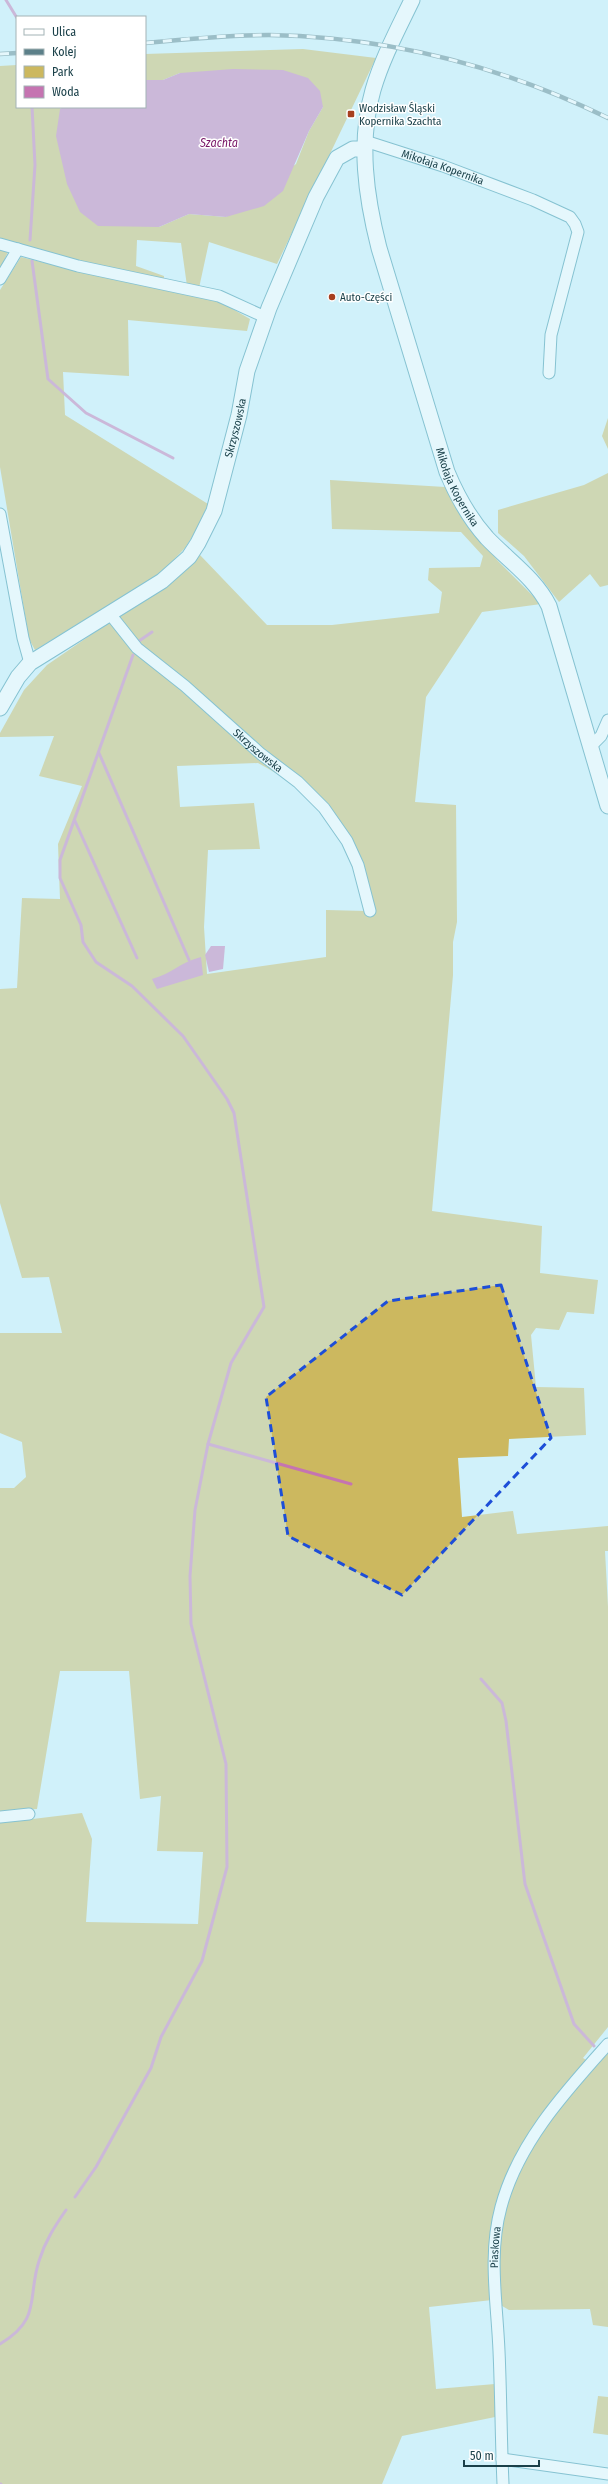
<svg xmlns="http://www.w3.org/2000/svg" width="608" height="2484" font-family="'Fira Sans Condensed',sans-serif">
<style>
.green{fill:#ccb85f;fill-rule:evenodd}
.water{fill:#c574b1}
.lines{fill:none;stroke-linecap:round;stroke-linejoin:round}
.stream{stroke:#c574b1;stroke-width:3}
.street-casing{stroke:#2c8ba1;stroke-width:13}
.secondary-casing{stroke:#2c8ba1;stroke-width:17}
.street{stroke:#fff;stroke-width:11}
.secondary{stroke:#fff;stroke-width:15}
.rail-casing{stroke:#5c8089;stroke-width:4.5}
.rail{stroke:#fff;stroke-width:3;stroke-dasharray:9;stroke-linecap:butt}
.marked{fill:none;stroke:#1d4ed8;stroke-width:3;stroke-dasharray:8 5;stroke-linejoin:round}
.poi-dot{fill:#a73f20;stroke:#fff;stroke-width:1.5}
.labels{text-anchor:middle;stroke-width:3;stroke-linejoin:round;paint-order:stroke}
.poi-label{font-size:11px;fill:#1a4049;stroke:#fff;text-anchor:start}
.street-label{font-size:11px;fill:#1a4049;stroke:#fff}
.water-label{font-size:12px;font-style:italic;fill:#781666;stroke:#fff}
</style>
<rect width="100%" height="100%" fill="#d0f1fa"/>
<!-- green -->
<g class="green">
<polygon points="303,49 376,58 277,264 209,242 199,288 187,286 181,243 137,240 136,266 164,276 164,282 79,263 0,240 0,66 17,65 17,107 63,107 60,109 159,227 189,214 226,217 296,164 309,131 323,107 180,73 163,80 145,80 145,54"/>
<polygon points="0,248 9,250 0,269"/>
<polygon points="21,257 78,271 217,300 250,319 247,331 128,320 129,376 63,372 65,415 208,504 197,529 185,548 160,574 35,650 29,639 0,467 0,290"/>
<polygon points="608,418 608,449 602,436"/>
<polygon points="608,473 608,585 600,587 590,574 559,602 524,556 498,533 498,510 584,485"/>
<path d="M330,480L445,487L469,527L498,561L541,604L482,612L426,697L415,802L456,805L457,922L453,942V975L432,1211L542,1226L540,1273L598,1280L594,1314L567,1312L559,1330L536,1328L531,1335L536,1387L584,1388L586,1435L509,1439L508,1456L458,1458L462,1517L513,1511L517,1534L608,1526V1551H605L608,1607V2027L583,2058L594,2065L608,2051V2327L593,2325L590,2309L509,2310L492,2300L429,2307L436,2389L495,2384V2417L402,2436L382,2484H0V1823L82,1813L92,1839L86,1922L198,1924L203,1852L157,1851L161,1796L140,1799L129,1671H60L37,1809L0,1811V1488H14L26,1477L22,1442L0,1433V1333H62L49,1277L22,1278L0,1203V989L17,988L22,898L60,899L58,844L82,786L39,776L54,736L0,737V733L24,690L47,665L127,610L200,555L267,625H332L439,613L442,592L428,580L429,568L480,567L483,556L461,532L332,529ZM258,763C282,776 309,793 328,814C349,837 357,881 366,911L326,910V957L207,974L204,927L208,850L260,849L254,803L180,807L177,766Z"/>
<polygon points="598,2396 608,2397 608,2435 593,2433"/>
</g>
<!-- water -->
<g class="water">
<polygon points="233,69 283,70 308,78 320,91 323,107 309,131 283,191 264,206 226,217 189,214 159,227 98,226 80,212 67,184 56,136 60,109 63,107 145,107 145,80 163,80 180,73"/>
<polygon points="211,946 225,946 223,969 209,972 205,955"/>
<path d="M201,957L203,975L157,989L152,979C171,974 181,962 201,957Z"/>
</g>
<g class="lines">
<!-- stream -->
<g class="stream">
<polyline points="6,0 17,18"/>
<polyline points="30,240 35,165 32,107"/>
<polyline points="32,261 48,379 86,413 173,458"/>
<polyline points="139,641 152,632"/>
<polyline points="99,753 189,960"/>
<polyline points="75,821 137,958"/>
<polyline points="208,1444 351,1484"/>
<polyline points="481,1679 502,1703 506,1721 525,1884 574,2024 594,2046"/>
<polyline points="75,2197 96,2167 151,2068 161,2037 202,1961 227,1867 226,1764 191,1624 190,1576 195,1510 208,1444 231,1363 264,1307 234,1113 227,1099 183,1036 132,986 96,962 83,942 81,925 60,878 60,860 133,655"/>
<path d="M0,2344C42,2319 27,2298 39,2261C45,2241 55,2226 66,2210"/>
<polyline points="0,2484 1,2484"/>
</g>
<!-- street casing -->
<g class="street-casing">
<g id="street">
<path id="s1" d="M365,141L443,166L533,200L570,217L575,224L578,232L551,335L549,373"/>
<polyline points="0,244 78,266 219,296 265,317"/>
<polyline points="0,279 18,249"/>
<polyline points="0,514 23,638 30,663"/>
<path id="s2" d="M110,614L137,648L185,686L261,754L298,782L324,808L347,841L358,865L370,911"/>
<polyline points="591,746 601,736 608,720"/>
<polyline points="0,1817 29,1814"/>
<polyline points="502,2459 608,2474"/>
<path id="s3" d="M503,2484C501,2440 501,2395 499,2351C497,2302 488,2255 501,2207C518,2143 565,2092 608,2044"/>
</g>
</g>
<!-- secondary casing -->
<g class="secondary-casing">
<g id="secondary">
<path id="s4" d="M412,0C398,29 382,59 373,90C358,142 366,197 379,248L447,472C457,496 470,519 487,538C508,560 536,579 549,606L608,806"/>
<path id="s5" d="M0,708L18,677L30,663L162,581L189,557L198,543L214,511L239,415L247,371L269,308L316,197L337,158L353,149H364"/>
</g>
</g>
<!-- street -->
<use href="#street" class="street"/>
<!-- secondary -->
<use href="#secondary" class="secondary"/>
<!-- rail casing -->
<g class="rail-casing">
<g id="rail">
<path d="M145,43C186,39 228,35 269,35C388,37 502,66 608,118"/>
<polyline points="0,54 17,53"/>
</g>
</g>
<!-- rail -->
<use href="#rail" class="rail"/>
</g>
<!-- marked area -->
<path d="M0 0H608V2484H0ZM501,1285L551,1438L402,1595L288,1536L266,1397L388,1301Z" fill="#d0f1fa" fill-opacity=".55" fill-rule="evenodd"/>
<path class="marked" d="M501,1285L551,1438L402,1595L288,1536L266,1397L388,1301Z"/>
<!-- markers -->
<g class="poi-dot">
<rect x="347" y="110" width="8" height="8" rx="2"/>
<circle cx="332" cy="297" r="4"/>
</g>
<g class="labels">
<!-- poi labels -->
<g class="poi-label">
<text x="359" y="112">Wodzisław Śląski<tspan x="359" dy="13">Kopernika Szachta</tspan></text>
<text x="340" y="301">Auto-Części</text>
</g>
<!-- street labels -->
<g class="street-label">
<text dy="4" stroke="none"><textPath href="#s1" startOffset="82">Mikołaja Kopernika</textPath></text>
<text dy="4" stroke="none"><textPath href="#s5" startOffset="384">Skrzyszowska</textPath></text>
<text dy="4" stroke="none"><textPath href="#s4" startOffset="510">Mikołaja Kopernika</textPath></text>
<text dy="4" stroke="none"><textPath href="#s2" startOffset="202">Skrzyszowska</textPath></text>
<text dy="4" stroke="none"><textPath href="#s3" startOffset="237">Piaskowa</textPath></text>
</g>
<!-- water labels -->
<g class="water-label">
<text x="219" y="147">Szachta</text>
</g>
</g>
<!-- legend -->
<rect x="16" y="16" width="130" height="92" fill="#ffffff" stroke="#a3b3b6"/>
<rect x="24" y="29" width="20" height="6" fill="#ffffff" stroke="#a3b3b6"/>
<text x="52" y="36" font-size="12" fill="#1a4049">Ulica</text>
<rect x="24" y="49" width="20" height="6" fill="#5c8089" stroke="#a3b3b6"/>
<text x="52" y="56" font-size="12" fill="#1a4049">Kolej</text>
<rect x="24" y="66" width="20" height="12" fill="#ccb85f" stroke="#a3b3b6"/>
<text x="52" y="76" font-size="12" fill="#1a4049">Park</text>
<rect x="24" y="86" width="20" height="12" fill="#c574b1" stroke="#a3b3b6"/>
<text x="52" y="96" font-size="12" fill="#1a4049">Woda</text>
<!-- scale -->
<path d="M464 2460v6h75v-6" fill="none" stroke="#1a4049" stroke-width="2"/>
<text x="470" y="2460" font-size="12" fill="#1a4049" stroke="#ffffff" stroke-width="3" paint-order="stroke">50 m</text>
</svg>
